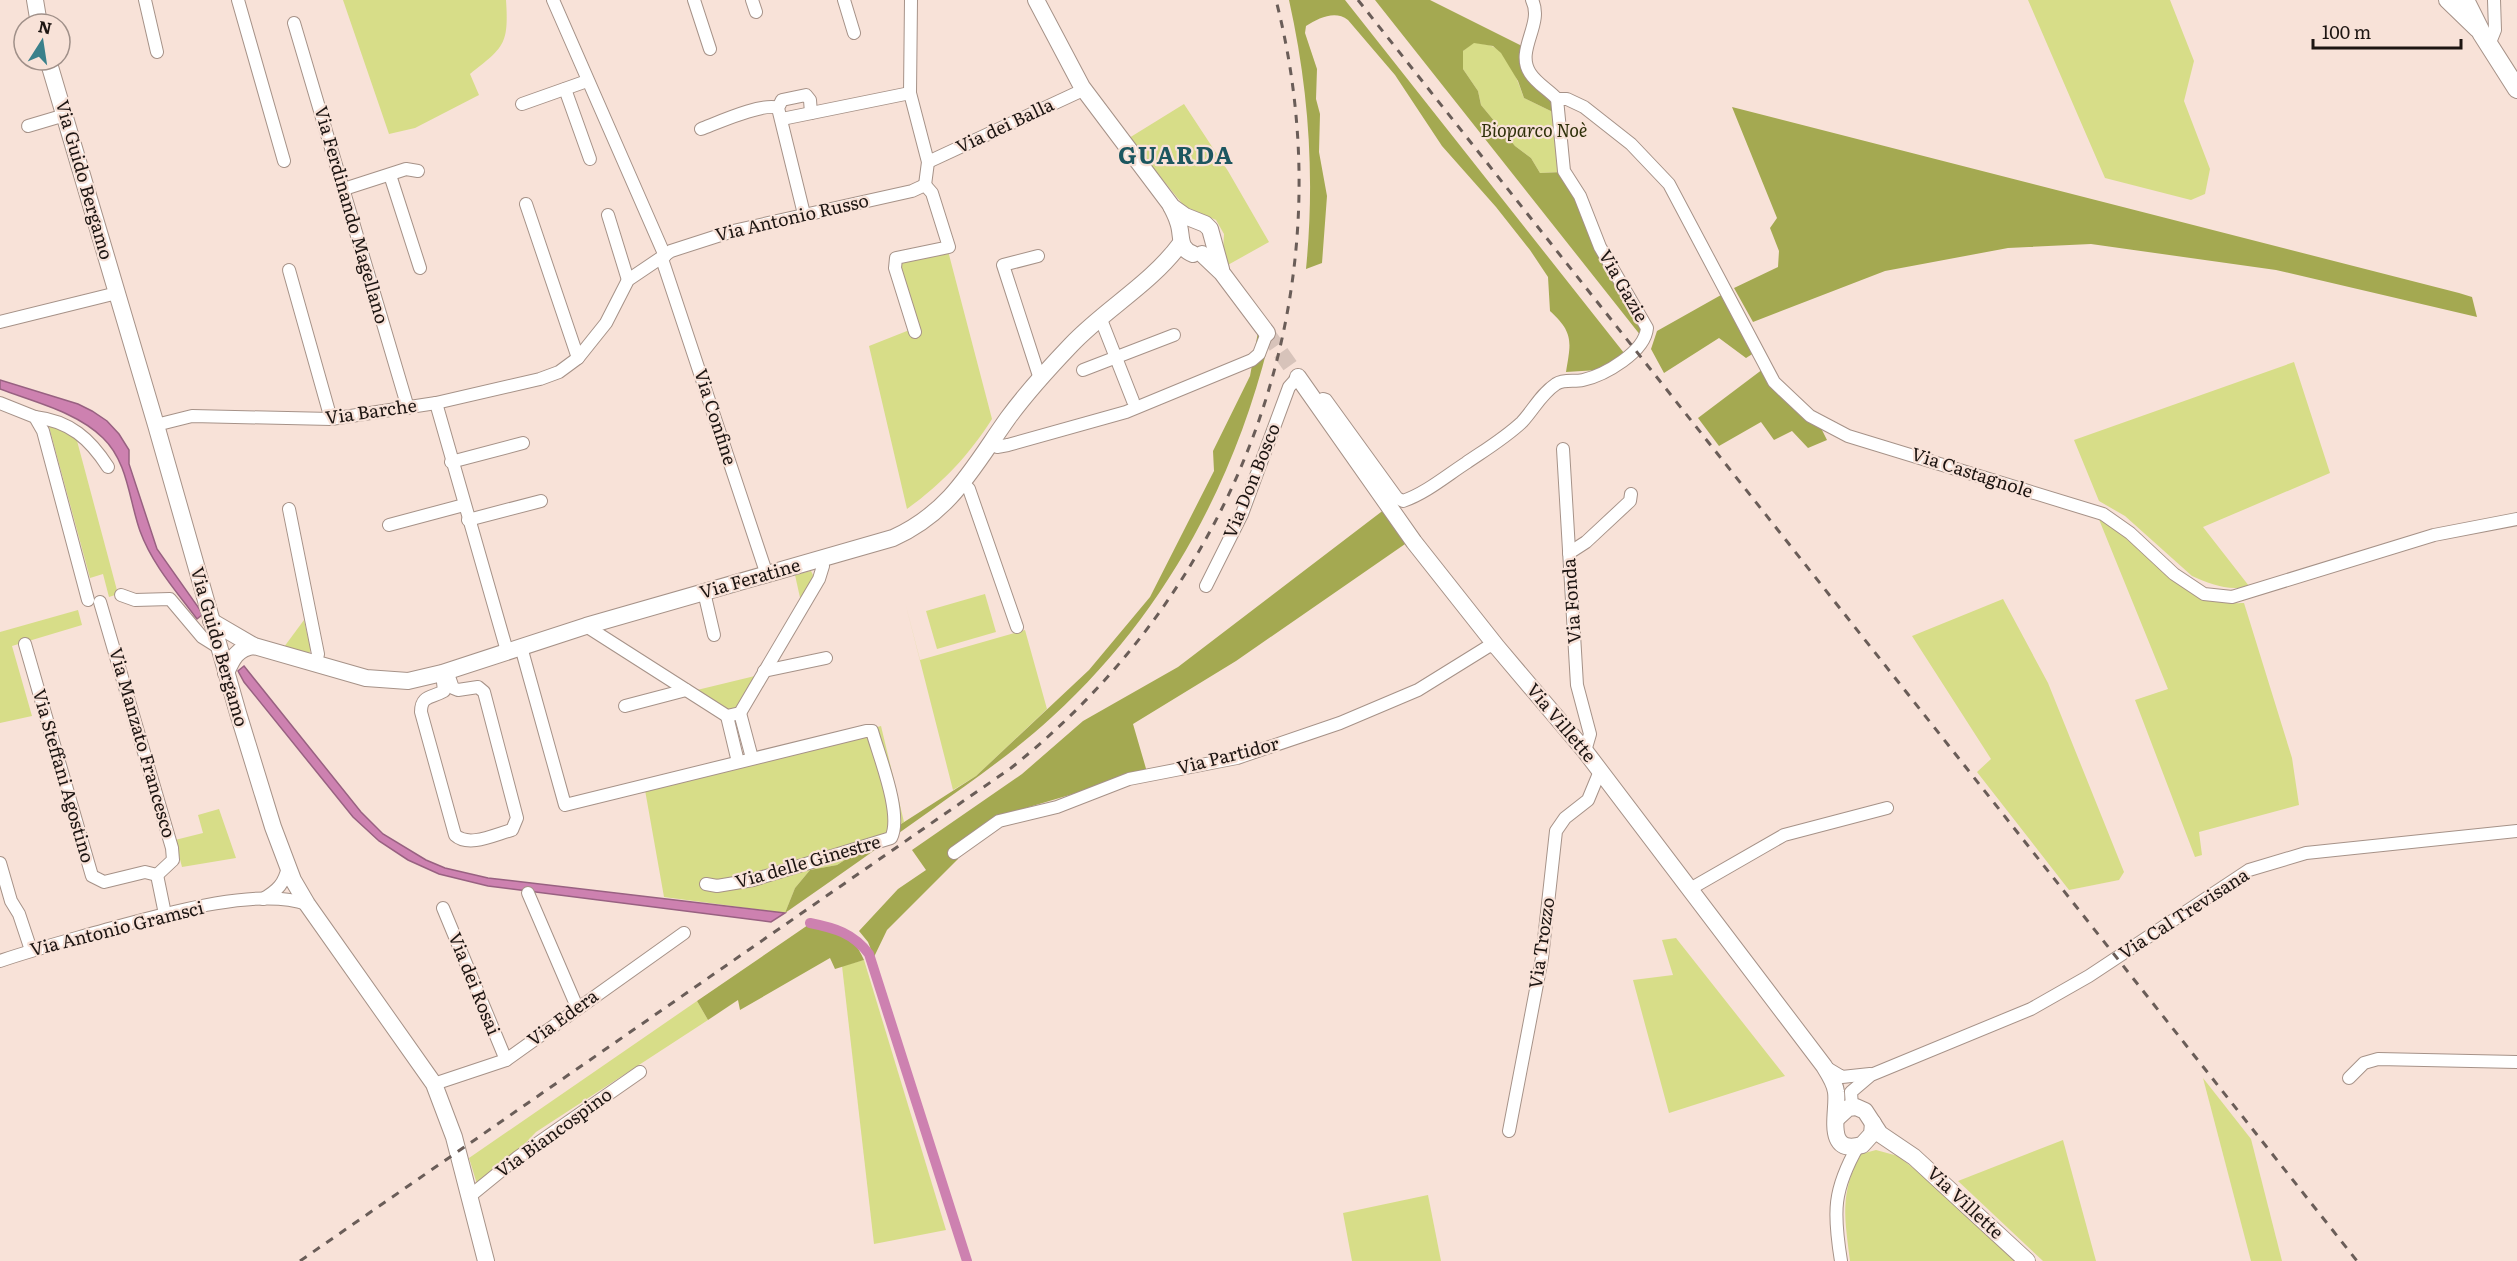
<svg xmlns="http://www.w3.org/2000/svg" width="2517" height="1261" font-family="Literata,serif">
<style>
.green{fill:#d7dd88}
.forest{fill:#a4a951}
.water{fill:#cd81b0;stroke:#986181;stroke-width:1.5}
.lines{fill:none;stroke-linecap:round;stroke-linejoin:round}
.canal{stroke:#cd81b0;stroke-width:10}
.secondary-tunnel{stroke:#d7c3ba;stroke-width:16;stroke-dasharray:16 8;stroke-linecap:butt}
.street-casing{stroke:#a69288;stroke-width:14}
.secondary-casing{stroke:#a69288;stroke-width:18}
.primary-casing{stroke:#a69288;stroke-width:20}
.street{stroke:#fff;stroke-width:12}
.secondary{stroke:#fff;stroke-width:16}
.primary{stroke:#fff;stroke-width:18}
.rail{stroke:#6a5d58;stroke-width:3;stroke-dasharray:8 8;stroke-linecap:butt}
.labels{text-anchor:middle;stroke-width:4.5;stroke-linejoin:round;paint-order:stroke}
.street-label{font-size:18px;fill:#1d1512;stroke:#f8e2d8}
.park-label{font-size:18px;font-style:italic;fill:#2f310a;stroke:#f8e2d8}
.district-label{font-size:24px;font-weight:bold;letter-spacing:1.5px;fill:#1c565f;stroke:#f8e2d8}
</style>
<rect width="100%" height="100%" fill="#f8e2d8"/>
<!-- green -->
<g class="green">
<path d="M343,0H506C509,45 504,47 470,74L479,95L415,128L389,134Z"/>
<polygon points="2028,0 2170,0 2194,61 2184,101 2210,169 2205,194 2191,200 2105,178"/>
<path d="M1474,42C1480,44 1489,44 1494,47C1510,56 1518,82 1524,98L1557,114L1563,172L1540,173L1531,158L1515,146L1481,105L1478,91L1463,69V51Z"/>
<polygon points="1184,104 1228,171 1269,242 1226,266 1223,252 1224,234 1216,220 1184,206 1129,138"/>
<path d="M947,247L992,419C969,455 943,483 907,509L869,346L912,329L891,253Z"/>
<path d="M2294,362L2330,473L2203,527L2249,586C2230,592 2210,584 2192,576L2125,516L2099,501L2074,440Z"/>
<polygon points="48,423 76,437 118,594 109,597 103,574 90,578"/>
<path d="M2098,517C2108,522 2116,529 2125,536C2162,567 2191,606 2244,603L2292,758L2299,805L2199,832L2202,855L2195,857L2135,700L2168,689Z"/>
<polygon points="811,571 814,577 801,602 795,575"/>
<polygon points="985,594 996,632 937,649 926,611"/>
<polygon points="2003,599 2048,683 2124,872 2119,880 2069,890 1977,772 1991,759 1912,636"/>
<polygon points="905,602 920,660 1025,630 1047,709 976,776 953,790"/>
<polygon points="78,610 82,625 12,646 32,716 0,723 0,632"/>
<polygon points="304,620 311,650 309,653 284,647"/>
<polygon points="759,675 738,708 729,710 697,690"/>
<polygon points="881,726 904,822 837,865 810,870 795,888 785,913 664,897 645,790"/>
<polygon points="219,809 236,858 182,867 175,840 203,833 198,815"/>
<polygon points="1676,938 1785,1076 1669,1113 1633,980 1673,975 1662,940"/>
<polygon points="864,960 946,1230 874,1244 842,966"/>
<polygon points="697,1001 708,1020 536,1132 511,1158 477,1184 469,1158"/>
<polygon points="2203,1078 2251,1139 2282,1261 2251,1261"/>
<polygon points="2063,1140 2096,1261 2043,1261 1958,1181"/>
<path d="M1876,1150L1898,1156L1948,1196L2018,1261H1850C1845,1219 1839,1193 1861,1154Z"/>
<polygon points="1428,1195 1441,1261 1352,1261 1343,1213"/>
</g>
<!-- forest -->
<g class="forest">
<path d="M1289,0H1345L1624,353L1598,370L1566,372C1571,342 1574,333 1550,311L1548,277L1530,250L1496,207L1442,146L1395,75L1348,20C1335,10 1319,18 1306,26L1305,33L1317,69L1316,99L1320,114L1319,152L1327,196L1322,263L1306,269C1315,177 1309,90 1289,0Z"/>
<polygon points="1375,0 1430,0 1526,48 1523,58 1554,99 1557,114 1524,98 1518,81 1501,53 1493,46 1474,43 1463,51 1463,69 1478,91 1481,105 1515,146 1531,158 1540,173 1563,172 1641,327 1641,336"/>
<polygon points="1732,107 2459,293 2472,297 2477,317 2276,270 2091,244 2008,248 1885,271 1753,322 1734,288 1778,267 1779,251 1770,228 1777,218"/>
<polygon points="1721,295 1754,353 1746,358 1719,338 1664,373 1651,349 1657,331"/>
<path d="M1258,332L1268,346C1232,488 1161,618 1052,717C1014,752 972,781 930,811C882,845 834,879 785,913L795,888L810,870L837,865L976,776L1089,670L1150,597L1214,471L1213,451L1250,376Z"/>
<polygon points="1763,369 1821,428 1827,440 1808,448 1792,431 1774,440 1761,422 1719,446 1698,418"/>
<polygon points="1385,509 1408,542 1236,661 1133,724 1147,772 1019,810 957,853 958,859 887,930 874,957 868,942 859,931 898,889 926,870 912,850 1022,774 1083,721 1178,667"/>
<path d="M808,925C835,931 852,931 864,960L835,969L830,958L740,1010L738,1000L708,1020L697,1001Z"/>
</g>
<!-- water -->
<g class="water">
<path d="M0,380L78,404L92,411L107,421L119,434L129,450V464L157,549L203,614L197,619C176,591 152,564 140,531C129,500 128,462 103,438C77,412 34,402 0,389Z"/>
<polygon points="244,666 361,812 383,834 426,860 445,868 488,878 785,913 771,922 488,886 439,874 408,860 379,841 353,817 244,682 238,671"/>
</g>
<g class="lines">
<!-- canal -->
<path class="canal" d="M810,923C835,928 853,933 869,954L967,1261"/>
<!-- secondary-tunnel -->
<polyline class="secondary-tunnel" points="1267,333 1298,377"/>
<!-- street casing -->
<g class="street-casing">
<g id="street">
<polyline points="145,0 157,52"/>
<polyline points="238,0 284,161"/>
<polyline points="553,0 665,256"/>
<polyline points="694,0 710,49"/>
<polyline points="752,0 756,12"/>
<polyline points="844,0 854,33"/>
<polyline points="911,0 910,93 928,162 925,185"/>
<polyline points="294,23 408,408"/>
<polyline points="2489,45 2495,30 2494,0"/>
<polyline points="565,89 590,159"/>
<polyline points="1557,99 1567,99 1584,107 1631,144 1669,184 1774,382 1810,416 1848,436 2103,514 2130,533 2174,574 2204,594 2232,597 2434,535 2517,519"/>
<polyline points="522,104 587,81"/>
<polyline points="782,119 910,93"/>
<polyline points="28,126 65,115"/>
<path d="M701,129C717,123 763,102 778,108"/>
<polyline points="928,162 1083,90"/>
<polyline points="390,175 420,268"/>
<polyline points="344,189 406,169 418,171"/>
<polyline points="526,204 578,358"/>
<polyline points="804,214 778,108 782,100 806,95 810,100 811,113"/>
<polyline points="608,215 628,280"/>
<polyline points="1038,256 1003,265 1040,379"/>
<polyline points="662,259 767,575"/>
<polyline points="289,270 331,419"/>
<polyline points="1100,317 1133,401"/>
<polyline points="0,322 117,293"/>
<polyline points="915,332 895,268 896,258 949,247 932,193 925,185"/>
<polyline points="1083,370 1174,335"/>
<polyline points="0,403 35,417 43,431 88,600"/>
<polyline points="436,403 507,651"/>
<path d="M1317,404L1323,399L1326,400L1397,498L1403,501C1426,493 1446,476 1466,463C1485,450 1505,438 1522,422C1534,409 1541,394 1556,384C1564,379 1574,382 1583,380C1605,375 1645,352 1647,328L1600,247L1580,196L1564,171L1557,99C1549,90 1537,84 1530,73C1515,50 1544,24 1532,0"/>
<path d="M35,417C70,421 90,439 108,467"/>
<polyline points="156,425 192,416 331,419 436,403 540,379 559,372 578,358 606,323 628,280 671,251 733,231 912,191 925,185"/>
<polyline points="991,444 997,447 1008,445 1126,412 1252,360 1259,354 1267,333"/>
<polyline points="1563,449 1577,685 1590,734 1585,751"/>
<polyline points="451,462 523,443"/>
<polyline points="964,484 969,489 1017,627"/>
<polyline points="289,509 318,654 316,663"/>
<polyline points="468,520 541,501"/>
<polyline points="389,525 464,505"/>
<polyline points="1569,553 1586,542 1630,501 1631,494"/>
<polyline points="1206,586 1242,514 1289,387 1298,377"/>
<polyline points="704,592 714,635"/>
<polyline points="121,595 135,600 170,599 202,637 218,647"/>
<polyline points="100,602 172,848 173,860 157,875"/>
<polyline points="586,626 727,716 740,713 819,579 823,566 822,559"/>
<polyline points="25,644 92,876 104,882 145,872 157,875"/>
<path d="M521,647L565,805L866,731H872C879,756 903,815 891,838L753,880L717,886L706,884"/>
<polyline points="764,671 826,658"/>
<path d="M442,673L444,691C432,698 421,695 421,712L455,835C469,848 496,834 512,830L517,818L484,692L478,687L458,690L453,688L447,671"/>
<polyline points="625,706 686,690"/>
<polyline points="740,713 752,758"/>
<polyline points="727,716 738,762"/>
<polyline points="954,853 999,821 1057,807 1129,779 1237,758 1340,723 1418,690 1489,646 1497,647"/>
<polyline points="0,863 11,901 19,914 31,950"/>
<polyline points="157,875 165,914"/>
<polyline points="1690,889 1784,835 1887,808"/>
<polyline points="528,893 577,1007"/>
<path d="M263,899C278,890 284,884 288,867"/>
<polyline points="443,908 506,1060"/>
<path d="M0,961C35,949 70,940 105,930C157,916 256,886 307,904"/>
<polyline points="1827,1068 1842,1077 1870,1074"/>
<polyline points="2349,1078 2364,1063 2378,1059 2517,1062"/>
<polyline points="434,1084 506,1060 684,933"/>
<polyline points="1852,1107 1851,1092 1871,1075 2031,1009 2089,976 2249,870 2306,853 2517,831"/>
<polyline points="1509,1131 1542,958 1556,831 1565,818 1588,800 1600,771"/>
<polyline points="470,1196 518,1157 640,1072"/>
<path d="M1841,1261C1833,1212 1833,1190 1858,1146"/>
</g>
</g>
<!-- secondary casing -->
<g class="secondary-casing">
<g id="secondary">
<polyline points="35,0 39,24"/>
<path d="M1036,0L1082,87L1170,204C1173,210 1176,215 1178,222C1183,235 1177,248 1193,254"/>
<polyline points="2447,0 2477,29"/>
<polyline points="48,60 156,425 238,713 273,827 293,880 307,904 434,1084 454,1137 486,1261"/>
<polyline points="1171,206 1185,216 1205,224 1210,229 1221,269"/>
<polyline points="1202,254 1222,273 1267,333"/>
<path d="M1298,377L1414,542L1497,647L1585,751L1824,1066C1829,1074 1835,1083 1836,1092C1839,1111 1823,1156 1862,1145L1872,1134L1873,1123"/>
<path d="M211,621L254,646L366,678L408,681L442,673L586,626L893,538C951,512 973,467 1008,418C1027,392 1049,368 1071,345C1105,309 1151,284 1181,243"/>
<path d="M226,673C232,659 237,648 254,646"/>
<polyline points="1836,1119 1848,1108 1856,1107 1865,1111 1880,1134 1914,1157 2027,1261"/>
</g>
</g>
<!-- primary casing -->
<g class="primary-casing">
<polyline id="primary" points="2465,0 2482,34 2517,89"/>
</g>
<!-- street -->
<use href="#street" class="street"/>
<!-- secondary -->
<use href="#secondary" class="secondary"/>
<!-- primary -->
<use href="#primary" class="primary"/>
<!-- rail -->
<g class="rail">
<polyline points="1358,0 2357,1261"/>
<path d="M300,1261L1011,768C1242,584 1350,289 1276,0"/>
</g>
</g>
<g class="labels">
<!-- street labels -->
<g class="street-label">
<text transform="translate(1005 126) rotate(-25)" y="6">Via dei Balla</text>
<text transform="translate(84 180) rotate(74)" y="6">Via Guido Bergamo</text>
<text transform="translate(351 215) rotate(74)" y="6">Via Ferdinando Magellano</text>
<text transform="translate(792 218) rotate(-13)" y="6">Via Antonio Russo</text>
<text transform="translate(1623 286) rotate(60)" y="6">Via Gazie</text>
<text transform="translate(371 412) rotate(-8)" y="6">Via Barche</text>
<text transform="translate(715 417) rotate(72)" y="6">Via Confine</text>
<text transform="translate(1972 473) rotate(18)" y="6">Via Castagnole</text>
<text transform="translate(1252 481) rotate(-68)" y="6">Via Don Bosco</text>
<text transform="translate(750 579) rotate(-16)" y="6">Via Feratine</text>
<text transform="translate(1572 601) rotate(-94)" y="6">Via Fonda</text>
<text transform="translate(219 647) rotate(74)" y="6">Via Guido Bergamo</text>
<text transform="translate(1561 723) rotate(50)" y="6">Via Villette</text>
<text transform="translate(142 743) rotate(74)" y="6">Via Manzato Francesco</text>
<text transform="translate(1228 756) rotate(-14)" y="6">Via Partidor</text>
<text transform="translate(63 776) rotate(74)" y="6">Via Steffani Agostino</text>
<text transform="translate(808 862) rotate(-16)" y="6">Via delle Ginestre</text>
<text transform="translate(2184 914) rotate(-33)" y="6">Via Cal Trevisana</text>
<text transform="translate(117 929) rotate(-14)" y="6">Via Antonio Gramsci</text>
<text transform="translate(1542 943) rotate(-82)" y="6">Via Trozzo</text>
<text transform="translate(474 984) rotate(68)" y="6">Via dei Rosai</text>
<text transform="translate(563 1018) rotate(-36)" y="6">Via Edera</text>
<text transform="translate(554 1133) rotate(-36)" y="6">Via Biancospino</text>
<text transform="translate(1965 1203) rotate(43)" y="6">Via Villette</text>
</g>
<!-- park labels -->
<g class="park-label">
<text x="1534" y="137">Bioparco Noè</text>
</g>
<!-- district labels -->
<g class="district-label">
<text x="1176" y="164">GUARDA</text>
</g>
</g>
<!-- north arrow -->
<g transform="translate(42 42) rotate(12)"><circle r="28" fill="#f8e2d8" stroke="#a09089" stroke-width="1.5"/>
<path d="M0-4.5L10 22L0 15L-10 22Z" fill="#3a808b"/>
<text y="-9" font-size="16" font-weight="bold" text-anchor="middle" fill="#1d1512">N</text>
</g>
<!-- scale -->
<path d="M2313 39v9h148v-9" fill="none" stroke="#1d1512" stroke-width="3"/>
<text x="2322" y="39" font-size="18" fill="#1d1512" stroke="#f8e2d8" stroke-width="4.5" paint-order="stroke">100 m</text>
</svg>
